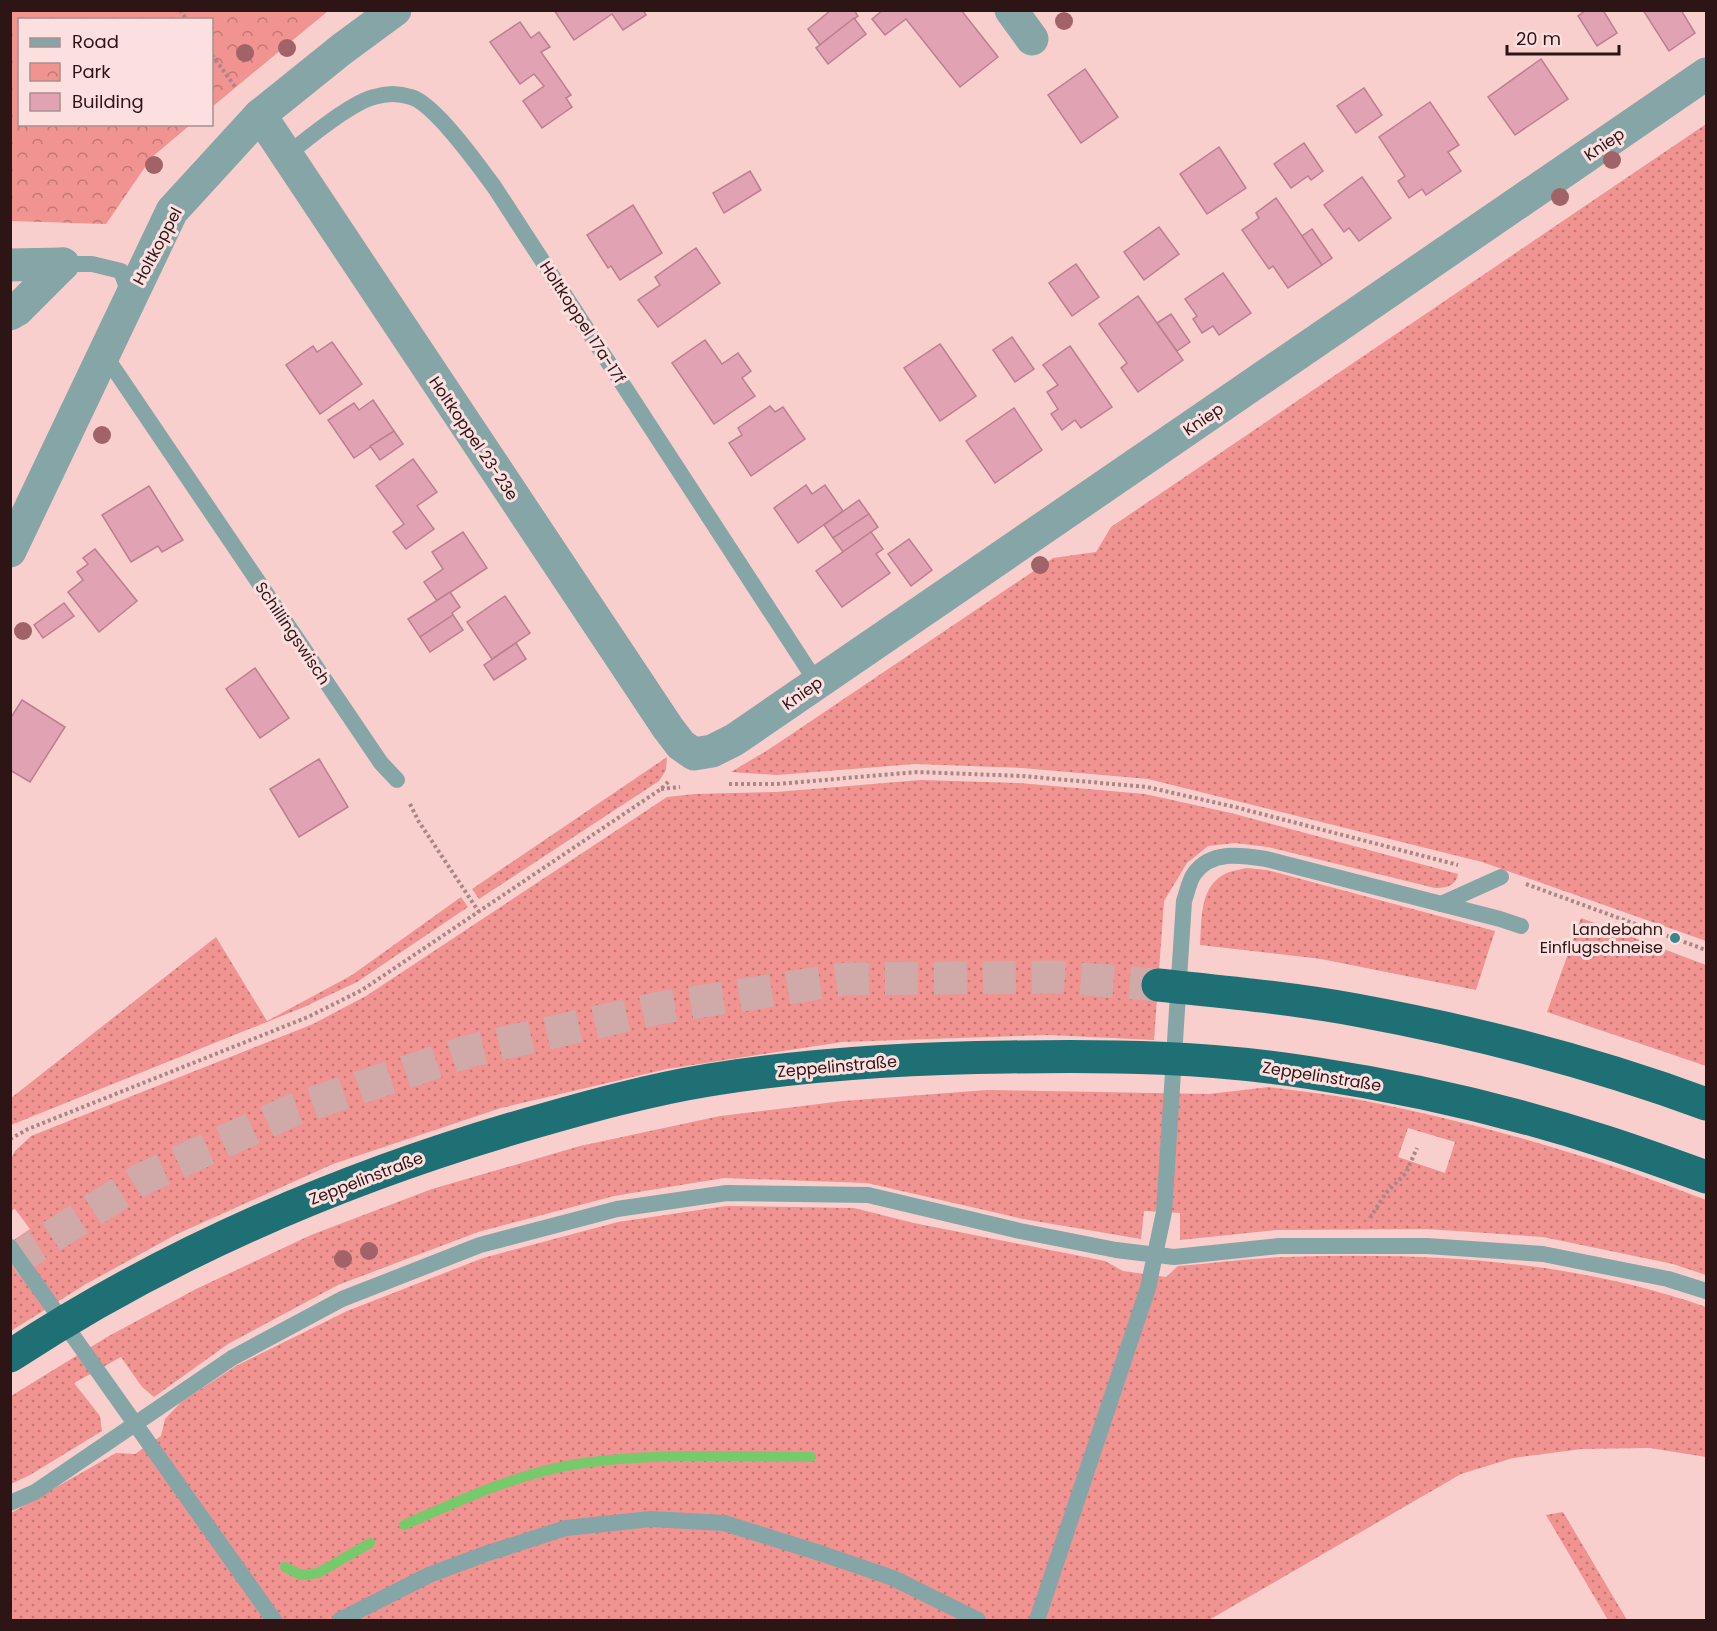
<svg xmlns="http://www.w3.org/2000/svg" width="1717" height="1631" font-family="Poppins,sans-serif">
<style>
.grass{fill:url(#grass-dots);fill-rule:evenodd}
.park{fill:url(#park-crowns)}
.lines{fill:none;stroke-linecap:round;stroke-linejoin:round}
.stream{stroke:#76ca6b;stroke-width:10}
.building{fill:#e1a2b3;stroke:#bc7f90;stroke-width:1.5}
.trunk-tunnel{stroke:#cfaaa8;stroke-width:33;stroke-dasharray:33 16;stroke-linecap:butt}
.path{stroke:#a98786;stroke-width:4;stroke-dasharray:3 3;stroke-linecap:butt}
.service{stroke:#86a5a7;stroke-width:16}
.minor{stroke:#86a5a7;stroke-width:33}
.trunk{stroke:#1f7074;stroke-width:33}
.tree{fill:#a16367}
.poi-dot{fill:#3c8489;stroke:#fce0df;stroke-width:2}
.labels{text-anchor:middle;stroke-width:6;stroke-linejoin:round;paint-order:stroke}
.street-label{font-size:16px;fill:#2d1515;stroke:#fce0df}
.poi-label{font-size:16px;fill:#2d1515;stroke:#fce0df;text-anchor:end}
</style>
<defs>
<pattern id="grass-dots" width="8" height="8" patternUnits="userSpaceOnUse" patternTransform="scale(1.5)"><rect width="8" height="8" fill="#f09391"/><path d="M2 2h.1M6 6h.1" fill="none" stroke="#c37775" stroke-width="1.8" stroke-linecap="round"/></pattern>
<pattern id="park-crowns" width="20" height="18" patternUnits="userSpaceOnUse" patternTransform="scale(1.5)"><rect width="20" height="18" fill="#f09391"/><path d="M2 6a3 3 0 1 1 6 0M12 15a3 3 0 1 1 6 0" fill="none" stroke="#c37775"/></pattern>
</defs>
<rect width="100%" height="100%" fill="#f8cfcd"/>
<!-- grass -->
<g class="grass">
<polygon points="1706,124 1706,941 1482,862 1148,779 1022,768 915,764 777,775 731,772 771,748 1053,558 1096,552 1111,527"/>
<polygon points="667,757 666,770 659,781 479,899 472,889"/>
<path d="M921,780L1019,783L1145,794L1231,813L1458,874C1456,886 1446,888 1435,888L1268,847L1235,843L1208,846L1187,863L1164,901L1154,1040L1049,1035L842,1042L667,1069L501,1108L333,1164L175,1235L86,1284L11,1331V1242L30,1229L15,1209L11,1211L10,1160L15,1151L31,1136L313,1024L366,996L667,797L695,794L776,792Z"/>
<path d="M1246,868L1267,870L1495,931L1476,990L1321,959L1200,945C1202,920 1199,889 1223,875C1229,871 1239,870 1246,868Z"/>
<polygon points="461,897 468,907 357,982 304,1007 11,1125 11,1098 216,937 267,1021 352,975"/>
<polygon points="1581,918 1706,965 1706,1066 1547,1012"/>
<path d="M1269,1087C1298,1091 1327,1094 1355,1099C1475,1122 1593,1156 1706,1200V1275L1673,1264L1543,1237L1427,1229L1276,1230L1180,1240V1213L1144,1211L1141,1239L1023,1219L867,1183L724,1178L614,1196L478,1232L338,1285L228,1344L154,1397L142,1387L121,1357L74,1383L100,1416L102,1431L30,1475L11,1484V1396L107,1337L196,1289L311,1235L432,1189L580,1146L720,1116L843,1101L987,1090L1209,1094ZM1408,1128L1455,1142L1445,1173L1398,1157Z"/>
<path d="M726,1206L854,1208L914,1223L1105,1261L1123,1271L1166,1277L1178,1266C1214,1263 1251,1258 1287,1257C1427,1252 1573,1260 1706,1307V1457L1650,1448L1582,1449L1513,1458L1461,1474L1209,1620H11V1513L116,1453L135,1454L161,1436L165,1419L181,1402L236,1366L347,1311L483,1258L618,1222Z"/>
<polygon points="1563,1512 1627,1620 1608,1620 1546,1515"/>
</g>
<!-- park -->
<polygon class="park" points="11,10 328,10 328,11 212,107 212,20 20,20 20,124 190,125 152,157 106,224 11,221"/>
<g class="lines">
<!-- stream -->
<g class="stream">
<path d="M404,1525C460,1500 516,1474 577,1464C654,1452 734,1457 811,1457"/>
<polyline points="285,1567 301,1575 318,1573 370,1543"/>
</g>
</g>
<!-- building -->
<g class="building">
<polygon points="554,10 643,10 646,15 623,30 612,14 574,40"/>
<polygon points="831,10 854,10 858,16 820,45 808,29"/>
<polygon points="883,10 961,10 998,57 960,87 906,19 885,35 872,19"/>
<polygon points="1586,10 1603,10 1617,33 1597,46 1578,16"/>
<polygon points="1643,10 1681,10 1695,33 1669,51"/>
<polygon points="854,18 866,34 828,64 816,48"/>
<polygon points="520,22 531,38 539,32 550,47 541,52 571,95 566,98 572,107 542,128 523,101 544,86 534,74 520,84 490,42"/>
<polygon points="1541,59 1568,99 1515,135 1488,97"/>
<polygon points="1085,69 1118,117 1081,143 1048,95"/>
<polygon points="1364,88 1382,115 1356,133 1337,106"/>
<polygon points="1430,102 1459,145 1448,152 1461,171 1426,195 1422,189 1409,198 1398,181 1405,176 1379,137"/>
<polygon points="1304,143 1323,171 1311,180 1308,176 1291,188 1274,164"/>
<polygon points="1219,147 1246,188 1207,214 1180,174"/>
<polygon points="750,171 761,190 724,213 713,193"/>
<polygon points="1362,177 1391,218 1359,241 1349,228 1344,232 1324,205"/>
<polygon points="1276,198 1322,265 1288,288 1273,266 1269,269 1242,230 1259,218 1256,213"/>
<polygon points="633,205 662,253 620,280 611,266 608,268 587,235"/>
<polygon points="1159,227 1179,254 1144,280 1124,252"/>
<polygon points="1312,229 1332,258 1322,265 1302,236"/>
<polygon points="696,248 720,283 658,327 638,300 660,285 655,277"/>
<polygon points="1076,264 1099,297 1072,316 1049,283"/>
<polygon points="1223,273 1251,313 1219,335 1213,326 1202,333 1193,319 1197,316 1185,299"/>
<polygon points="1138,296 1183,360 1138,392 1121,368 1127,363 1099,324"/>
<polygon points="1171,314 1190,342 1177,351 1157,323"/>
<polygon points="1012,337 1034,369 1015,382 993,350"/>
<polygon points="705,340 722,364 738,353 751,371 742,378 755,396 714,424 672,363"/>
<polygon points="332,342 362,384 320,414 286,365 313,346 317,352"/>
<polygon points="940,344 976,396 940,421 904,368"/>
<polygon points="1070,346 1112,407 1081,428 1075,420 1062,430 1051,414 1058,409 1047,392 1058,385 1043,365"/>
<polygon points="373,400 394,431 354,458 328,420 354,403 359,410"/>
<polygon points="770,406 775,412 783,407 805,439 751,476 729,443 742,435 738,428"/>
<polygon points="1014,408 1042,450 995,483 966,441"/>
<polygon points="394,431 403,444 380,460 370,446"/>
<polygon points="413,459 437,492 417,506 434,529 406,549 393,532 404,524 376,486"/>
<polygon points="806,485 812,494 825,485 843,511 798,543 774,508"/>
<polygon points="149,486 183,540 162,552 158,546 131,562 102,515"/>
<polygon points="859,500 869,514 833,538 824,525"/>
<polygon points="869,514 878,527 843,552 833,538"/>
<polygon points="463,532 487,568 437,601 424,582 443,569 432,552"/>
<polygon points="871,532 883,549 876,554 890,573 842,607 816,571"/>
<polygon points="909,539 932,570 911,586 888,554"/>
<polygon points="95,549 137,601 99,632 68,592 83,580 77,572 88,564 83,558"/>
<polygon points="450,592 460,607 452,613 453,615 420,637 408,619"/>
<polygon points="505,596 530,633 492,659 467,622"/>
<polygon points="64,603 74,616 43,638 34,625"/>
<polygon points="453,615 463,630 430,652 420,637"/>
<polygon points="516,643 526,659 494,680 484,665"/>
<polygon points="255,668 289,718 260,738 226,689"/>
<polygon points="22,700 65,727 30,782 10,770 10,719"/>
<polygon points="319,759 348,807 299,837 270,789"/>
</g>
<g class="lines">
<!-- trunk-tunnel -->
<polyline class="trunk-tunnel" points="10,1263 142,1179 293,1110 469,1051 659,1008 845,979 1057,977 1158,985"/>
<!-- path -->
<g class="path">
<polyline points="180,10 187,20"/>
<polyline points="212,55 236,88"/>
<polyline points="729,784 777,784 917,772 1022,776 1147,787 1235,807 1458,865"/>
<polyline points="661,789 680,787"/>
<polyline points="410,804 419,822 479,912"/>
<polyline points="1526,884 1706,950"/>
<polyline points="10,1139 28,1129 308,1017 362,990 661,789 670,780"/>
<polyline points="1370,1218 1386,1193 1406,1173 1417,1148"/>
</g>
<!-- service -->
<g class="service">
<path d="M286,155C308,139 350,103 374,97C386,93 399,93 411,97C435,104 479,166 495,188L817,683"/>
<polyline points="63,264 92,264 121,271 130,296"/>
<polyline points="104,354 381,763 397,780"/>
<polyline points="1441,904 1501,877"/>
<polyline points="10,1247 274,1620"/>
<polyline points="10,1503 35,1492 232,1358 342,1299 480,1245 617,1209 727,1193 868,1195 1020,1231 1116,1250 1174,1257 1279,1246 1427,1246 1543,1254 1668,1279 1706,1291"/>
<polyline points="340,1620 429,1575 485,1554 566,1528 651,1519 724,1523 820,1553 893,1578 978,1620"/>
<path d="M1037,1620L1148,1288L1164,1212L1184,901C1187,893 1189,881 1194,874C1211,850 1241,855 1266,859L1500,919L1521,926"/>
</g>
<!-- minor -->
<g class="minor">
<polyline points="1011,10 1032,39"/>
<polyline points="260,115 668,728 681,745 694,754 712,751 734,740 1706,74"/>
<polyline points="10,265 63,264"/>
<polyline points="10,314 17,310 63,264"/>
<polyline points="10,551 172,211 260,115 342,49 395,10"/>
</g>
<!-- trunk -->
<g class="trunk">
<path d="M1158,985C1224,992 1291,998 1356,1010C1475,1032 1593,1062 1706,1104"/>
<path d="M10,1356C170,1251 344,1177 528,1124C587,1107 648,1090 709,1080C809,1064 909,1058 1010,1057C1111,1055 1212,1057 1312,1073C1411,1088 1511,1111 1606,1142C1640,1153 1673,1165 1706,1177"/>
</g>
</g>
<!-- trees -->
<g class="tree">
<circle cx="1064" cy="21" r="9"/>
<circle cx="287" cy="48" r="9"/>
<circle cx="245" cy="53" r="9"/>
<circle cx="1612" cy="160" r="9"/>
<circle cx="154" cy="165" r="9"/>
<circle cx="1560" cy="197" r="9"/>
<circle cx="102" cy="435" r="9"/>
<circle cx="1040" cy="565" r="9"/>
<circle cx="23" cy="631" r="9"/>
<circle cx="369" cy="1251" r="9"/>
<circle cx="343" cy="1259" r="9"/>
</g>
<!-- markers -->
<circle class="poi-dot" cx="1675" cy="938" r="6"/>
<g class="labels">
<!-- street labels -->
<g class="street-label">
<text transform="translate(1604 144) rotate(-34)" y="6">Kniep</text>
<text transform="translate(157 246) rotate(-62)" y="6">Holtkoppel</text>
<text transform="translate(583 322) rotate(57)" y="6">Holtkoppel 17a-17f</text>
<text transform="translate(1203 419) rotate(-34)" y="6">Kniep</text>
<text transform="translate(474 438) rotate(56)" y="6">Holtkoppel 23-23e</text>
<text transform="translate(293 633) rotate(56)" y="6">Schillingswisch</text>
<text transform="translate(802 693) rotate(-35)" y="6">Kniep</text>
<text transform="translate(837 1066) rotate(-5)" y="6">Zeppelinstraße</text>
<text transform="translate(1322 1076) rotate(9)" y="6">Zeppelinstraße</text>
<text transform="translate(366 1178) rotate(-21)" y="6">Zeppelinstraße</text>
</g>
<!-- poi labels -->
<g class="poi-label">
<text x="1663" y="935">Landebahn<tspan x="1663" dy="18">Einflugschneise</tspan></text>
</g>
</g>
<!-- border -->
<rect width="1717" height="1631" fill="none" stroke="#2d1515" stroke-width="24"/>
<!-- legend -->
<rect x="18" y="18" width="195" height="108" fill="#fce0df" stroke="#a98f8e" stroke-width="1.5"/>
<rect x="30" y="38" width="30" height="9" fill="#86a5a7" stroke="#a98f8e" stroke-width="1.5"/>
<text x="72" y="48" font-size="18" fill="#2d1515">Road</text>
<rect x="30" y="63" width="30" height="18" fill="url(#park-crowns)" stroke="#a98f8e" stroke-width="1.5"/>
<text x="72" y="78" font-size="18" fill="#2d1515">Park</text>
<rect x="30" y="93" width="30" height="18" fill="#e1a2b3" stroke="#a98f8e" stroke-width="1.5"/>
<text x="72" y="108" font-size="18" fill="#2d1515">Building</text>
<!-- scale -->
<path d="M1507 45v9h112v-9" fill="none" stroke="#2d1515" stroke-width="3"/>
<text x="1516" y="45" font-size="18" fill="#2d1515" stroke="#fce0df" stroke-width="4.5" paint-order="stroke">20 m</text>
</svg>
